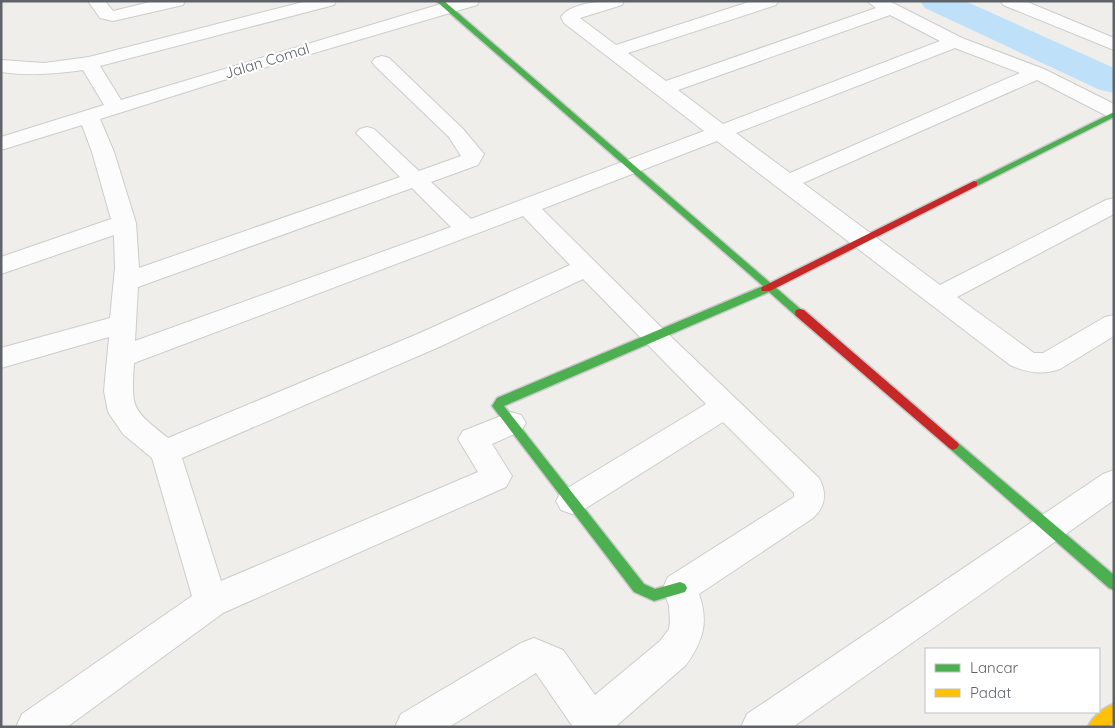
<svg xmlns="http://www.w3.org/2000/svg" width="1115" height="728" font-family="Quicksand,sans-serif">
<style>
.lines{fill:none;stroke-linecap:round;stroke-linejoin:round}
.river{fill:#bfe0f9;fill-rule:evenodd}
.street-casing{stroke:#cbcccc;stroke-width:2}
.fast-casing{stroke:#cacacb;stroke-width:3}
.slow-casing{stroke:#cacacb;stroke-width:3}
.jam-casing{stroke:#cacacb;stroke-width:3}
.street{fill:#fdfcfc;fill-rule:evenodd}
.fast{fill:#4caf50;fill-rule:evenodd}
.slow{fill:#ffc107;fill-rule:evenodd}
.jam{fill:#c62828;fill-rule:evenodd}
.labels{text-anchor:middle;stroke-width:4.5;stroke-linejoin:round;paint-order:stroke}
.far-street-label{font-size:15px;fill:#5f6368;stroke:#fff}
</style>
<rect width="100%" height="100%" fill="#efeeea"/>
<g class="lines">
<!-- river -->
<polygon class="river" points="920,1 965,1 1114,68 1114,93 1100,90 925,8"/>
<!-- street casing -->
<g class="street-casing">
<g id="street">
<polygon points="88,1 105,1 113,11 154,1 185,1 183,5 113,21 100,18"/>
<path d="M307,1H336L334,5L100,66L121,100L451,1H479L477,5L243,74L100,119L114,152L136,223L139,268L400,177L356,133L360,129L367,127L374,129L419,171L461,156L449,137L375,66L372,62L375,58L382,56L389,58L463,129L484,154L478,165L431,182L471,219L704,131L564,23L561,17C572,1 607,1 624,1L622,5L580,18L616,45L752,1H778L776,5L628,53L666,81L876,8L867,1H889L962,38L1044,69L1114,104V118L1107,116L1037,80L803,183L940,285L1106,200L1114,198V214L957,297L1034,353H1043L1105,317L1114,315V336L1060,369C1042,375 1028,373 1010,365L717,141L542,209L664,330L819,478C827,493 826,506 813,518L699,594C709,623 703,641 686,665L615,727H573L536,673L449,727H395L401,714L521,643L534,638L563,650L595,695L660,641L669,629L670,622L669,606L663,588L668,577L794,497V493L723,422L583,510L572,514L561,510L556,501L561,492L706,404L583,279L439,347L182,458L221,581L478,472L458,439L463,431L511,412L521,415L526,423L521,431L492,444L512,476L506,487L223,613L67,727H16L22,714L192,596L152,458L123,434L108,412L104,391L109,337L1,368V348L110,318L115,268L114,235L1,274V257L111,219L92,152L82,125L1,150V137L104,105L83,70C55,74 29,76 1,72V60L44,63L89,57ZM890,15L940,41L723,124L678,90ZM955,48L1020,73L790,173L736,133ZM412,188L451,227L135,341L138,287ZM523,216L570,265L420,333L168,438C132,409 131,410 134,363Z"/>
<polygon points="1001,1 1025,1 1114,38 1114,50 1003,5"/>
<polygon points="1114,470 1114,500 793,727 741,727 747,714 1103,474"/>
</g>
</g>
<!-- fast casing -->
<g class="fast-casing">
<g id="fast">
<polygon points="436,1 444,1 805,313 804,316 796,316 769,292 504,406 644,584 655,589 680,582 685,584 687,588 685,592 654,601 634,592 492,406 497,398 763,286"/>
<polygon points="1114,112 1114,117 977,186 971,186 969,184"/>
<polygon points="953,440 957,442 1114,575 1114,590 1109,588 949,448 947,445 949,442"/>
</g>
</g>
<!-- slow casing -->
<g class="slow-casing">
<path id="slow" d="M1114,704V721L1108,727H1088C1092,717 1104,707 1114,704Z"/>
</g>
<!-- jam casing -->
<g class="jam-casing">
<g id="jam">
<polygon points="974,181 977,182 977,186 770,291 762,291 761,289 762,287"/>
<polygon points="800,309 804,310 957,442 959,445 957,448 953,450 949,448 796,316 795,313 796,310"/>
</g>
</g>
<!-- street -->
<use href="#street" class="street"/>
<!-- fast -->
<use href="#fast" class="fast"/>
<!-- slow -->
<use href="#slow" class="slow"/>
<!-- jam -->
<use href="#jam" class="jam"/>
</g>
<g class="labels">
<!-- far-street labels -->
<g class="far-street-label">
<text transform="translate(267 61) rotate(-17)" y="5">Jalan Comal</text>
</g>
</g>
<!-- border -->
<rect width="1115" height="728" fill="none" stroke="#5f6368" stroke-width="5"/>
<!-- legend -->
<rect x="925" y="648" width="175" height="65" fill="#ffffff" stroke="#bfc1c3"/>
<rect x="935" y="664" width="25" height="8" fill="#4caf50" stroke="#bfc1c3"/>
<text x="970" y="673" font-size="15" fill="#5f6368">Lancar</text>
<rect x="935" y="689" width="25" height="8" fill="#ffc107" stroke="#bfc1c3"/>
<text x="970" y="698" font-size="15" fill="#5f6368">Padat</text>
</svg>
